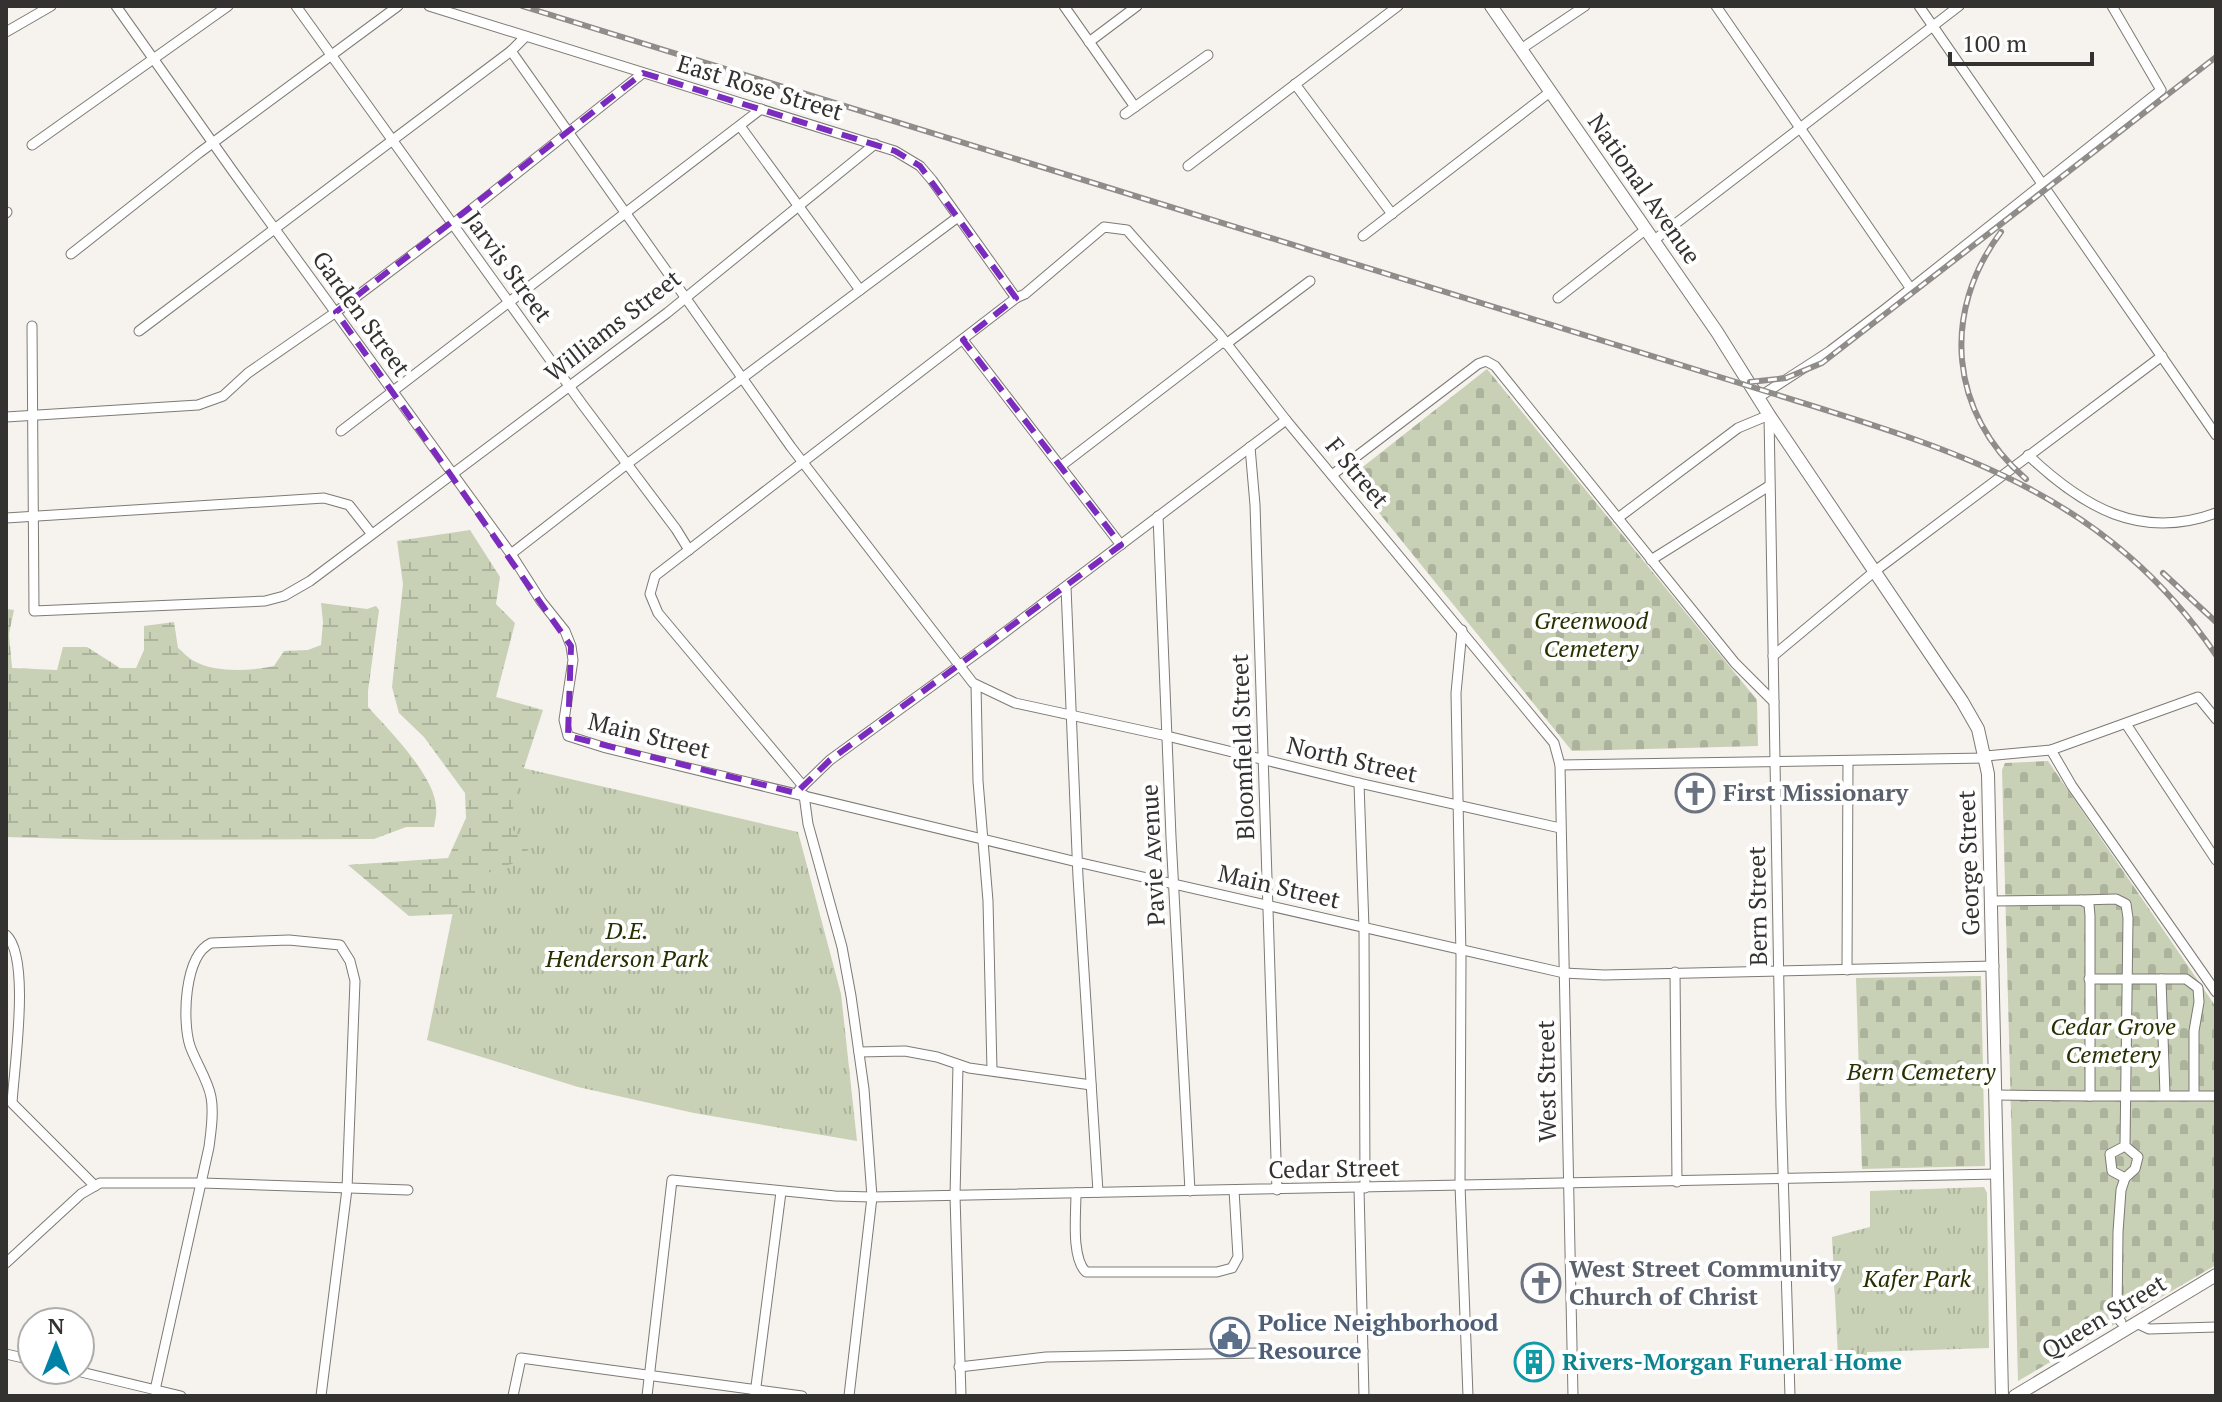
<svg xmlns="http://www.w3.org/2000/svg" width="2222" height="1402" font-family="'PT Serif',serif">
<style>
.grass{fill:url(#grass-tufts)}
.wetland{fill:url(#wetland-marsh)}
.cemetery{fill:url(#cemetery-stones)}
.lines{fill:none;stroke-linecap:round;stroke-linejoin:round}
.street-casing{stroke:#7e7a75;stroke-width:11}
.secondary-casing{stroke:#7e7a75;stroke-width:14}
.street{stroke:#fff;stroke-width:9}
.secondary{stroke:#fff;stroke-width:12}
.rail-casing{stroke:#8f8c89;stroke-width:6}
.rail{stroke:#fff;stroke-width:3;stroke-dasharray:9;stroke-linecap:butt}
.marked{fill:none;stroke:#7b2cbf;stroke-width:6;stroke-dasharray:16 10;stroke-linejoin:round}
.labels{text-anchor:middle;stroke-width:8;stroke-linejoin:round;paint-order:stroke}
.street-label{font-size:24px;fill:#343230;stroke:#fff}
.park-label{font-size:24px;font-style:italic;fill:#273100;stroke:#fff}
.worship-label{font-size:24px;font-weight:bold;fill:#5b616d;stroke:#fff;text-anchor:start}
.service-label{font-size:24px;font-weight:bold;fill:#4e5e75;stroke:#fff;text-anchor:start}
.culture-label{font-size:24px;font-weight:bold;fill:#0d838f;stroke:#fff;text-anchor:start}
</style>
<defs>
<pattern id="grass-tufts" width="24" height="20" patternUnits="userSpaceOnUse" patternTransform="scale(2)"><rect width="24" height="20" fill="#c8d0b5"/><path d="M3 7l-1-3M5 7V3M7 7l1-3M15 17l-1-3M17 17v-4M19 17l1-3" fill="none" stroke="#acb39c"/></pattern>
<pattern id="wetland-marsh" width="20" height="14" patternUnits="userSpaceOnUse" patternTransform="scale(2)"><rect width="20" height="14" fill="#c8d0b5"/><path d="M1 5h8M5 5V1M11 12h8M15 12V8" fill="none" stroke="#acb39c"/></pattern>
<pattern id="cemetery-stones" width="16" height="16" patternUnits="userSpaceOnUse" patternTransform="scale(2)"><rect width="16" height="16" fill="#c8d0b5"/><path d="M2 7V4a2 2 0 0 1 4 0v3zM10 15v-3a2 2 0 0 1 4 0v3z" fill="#acb39c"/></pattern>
</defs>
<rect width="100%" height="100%" fill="#f6f2ed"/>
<!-- grass -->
<g class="grass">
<polygon points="484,759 798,832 841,994 857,1141 694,1113 578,1087 427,1040"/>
<polygon points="1984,1187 1987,1193 1989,1348 1867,1352 1867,1356 1838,1357 1832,1237 1870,1227 1870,1191"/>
</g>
<!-- wetland -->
<g class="wetland">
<polygon points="470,530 500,577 496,604 515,623 496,697 543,710 516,792 510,826 529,849 512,864 498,867 479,879 473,899 460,899 455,914 409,916 348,865 448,858 466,818 465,793 424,737 399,713 392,687 403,584 397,541"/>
<path d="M321,603L367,609L376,606L379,610L368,691V707C388,729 436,777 436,808C437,814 435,821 434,827H406L374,839L107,840L6,837V609L14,610L9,634L12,668L57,670L63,647H87L120,668H136L144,650V626L174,622L178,648C183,652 188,658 194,661C215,673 251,671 274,666L284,651L308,650L321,645L323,622Z"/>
</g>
<!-- cemetery -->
<g class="cemetery">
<polygon points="1487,369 1757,700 1758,746 1572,751 1350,477"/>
<polygon points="2048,761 2216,1007 2216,1265 2018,1381 2002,770 2005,763"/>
<polygon points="1981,976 1985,1166 1862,1169 1856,978"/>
</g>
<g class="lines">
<!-- street casing -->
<g class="street-casing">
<g id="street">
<polyline points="116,6 232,170 511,554 541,601 565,631 571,646 573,660 564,720 568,736 606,748 1077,862 1564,973 1604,975 1994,966"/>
<polyline points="296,6 582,404 676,529 689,550"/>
<polyline points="429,6 895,151 920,166 932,180 1016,298"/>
<polyline points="1064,6 1135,107"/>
<polyline points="1716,6 1911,289"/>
<polyline points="1919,6 2216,435"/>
<polyline points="6,32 51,6"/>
<polyline points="1089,42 1137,6"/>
<polyline points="1521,49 1585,6"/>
<polyline points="511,51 791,447 973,683 1015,703 1167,736 1359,783 1560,828"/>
<polyline points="1295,84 1392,214"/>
<polyline points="1125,114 1208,55"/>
<polyline points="740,126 860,290"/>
<polyline points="32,145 228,6"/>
<polyline points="1188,166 1398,6"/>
<polyline points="6,213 7,212"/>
<polyline points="1363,236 1550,92"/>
<polyline points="1653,241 1959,6"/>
<polyline points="71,254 199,153 398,6"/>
<polyline points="1558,298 1645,230"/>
<polyline points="32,326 34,611 265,601 284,596 310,581 667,313 875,144"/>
<polyline points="139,331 511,51 525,37"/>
<polyline points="963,340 1121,545"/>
<polyline points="1226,344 1310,281"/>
<polyline points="1759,397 1830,351 1884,310 2161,90 2112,6"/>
<polyline points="6,417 198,405 223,396 248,373 336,312 453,224 643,73"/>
<polyline points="341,431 761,109"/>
<polyline points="1250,447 1255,505 1277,1190"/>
<path d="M2028,455C2083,507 2140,541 2216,513"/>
<polyline points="1061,466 1224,341"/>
<polyline points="1332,475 1478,364 1486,361 1495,366 1735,663 1774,702"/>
<polyline points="1158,516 1171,837 1190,1191"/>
<polyline points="6,518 324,498 349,505 371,533"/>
<polyline points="1618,518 1738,428 1769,415 1781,1107 1790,1396"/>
<polyline points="511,554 627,464 958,217"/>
<polyline points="1651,560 1769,486"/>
<polyline points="1066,587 1078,877 1098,1192"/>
<polyline points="1462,630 1456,693 1461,957 1460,1185 1468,1396"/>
<polyline points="1773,656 1875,571 2162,356"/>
<polyline points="976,685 978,781 988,901 992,1070"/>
<polyline points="2126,724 2216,860"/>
<polyline points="2051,750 2072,786 2216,992"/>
<polyline points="1986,756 2051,750 2198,697 2216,719"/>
<polyline points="1560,765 1986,758"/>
<polyline points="1359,783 1364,928 1365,1188"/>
<polyline points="803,786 658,613 650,594 655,576 1016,298 1025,294 1104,227 1127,230 1220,335 1286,420 1554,743 1560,765 1573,1396"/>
<polyline points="799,790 830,760 988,645 1286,420"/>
<polyline points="804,795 808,824 842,947 851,996 864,1089 872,1197 849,1396"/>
<polyline points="2081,900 2116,899 2126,904 2128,918 2125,1146 2110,1154 2112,1171 2125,1178 2135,1169 2138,1157 2125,1146"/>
<polyline points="1992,901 2081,900 2089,904 2090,916 2090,1096 1996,1095"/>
<path d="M6,935C31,957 14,1068 12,1103L95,1186"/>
<polyline points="1847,970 1848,761"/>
<polyline points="1675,972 1677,1182"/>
<polyline points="2089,979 2186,979 2198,988 2199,1002 2194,1031 2194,1095"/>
<polyline points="2161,979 2165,1095"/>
<polyline points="859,1052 905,1051 937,1057 969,1068 1091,1085"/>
<polyline points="958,1065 955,1196 961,1396"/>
<polyline points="2090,1096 2216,1096"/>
<polyline points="1359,1188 1364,1396"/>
<path d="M1076,1193C1076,1214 1071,1258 1086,1272H1217L1232,1268L1238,1257L1234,1190"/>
<polyline points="6,1263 81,1194 100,1183 202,1183 408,1190"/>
<polyline points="1571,1271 1666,1273"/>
<polyline points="2121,1322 2117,1316 2118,1232 2121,1190 2125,1178"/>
<polyline points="2136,1323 2149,1329 2216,1327"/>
<polyline points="6,1354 32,1360"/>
<polyline points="959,1367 1046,1357 1363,1351"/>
<polyline points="1790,1367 1856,1364"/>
<polyline points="73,1370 181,1396"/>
<path d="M155,1390L209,1147C211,1131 214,1113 211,1097C208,1080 196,1063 190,1046C182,1021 184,956 211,943L289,940L340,945L350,961L355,981L347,1189L321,1396"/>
<polyline points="755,1394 781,1192"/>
<polyline points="513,1396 521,1358 802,1396"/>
<polyline points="647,1396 672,1180 835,1196 872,1197 1998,1174"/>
</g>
</g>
<!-- secondary casing -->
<g class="secondary-casing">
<g id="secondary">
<polyline points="1491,6 1717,332 1769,415 1962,701 1978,729 1988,774 2002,1396"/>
<polyline points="2015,1396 2216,1275"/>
</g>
</g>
<!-- street -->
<use href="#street" class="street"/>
<!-- secondary -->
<use href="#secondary" class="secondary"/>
<!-- rail casing -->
<g class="rail-casing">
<g id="rail">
<path d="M522,6L1765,391C1947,448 2102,488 2216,655"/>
<path d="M2001,232C1941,312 1949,413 2026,479"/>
<polyline points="1750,382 1786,378 1822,363 2216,57"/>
<polyline points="2163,573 2216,622"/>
</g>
</g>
<!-- rail -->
<use href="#rail" class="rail"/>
</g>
<!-- marked area -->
<path class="marked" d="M643,73L895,151L920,166L1016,298L963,340L1121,545L830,760L796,793L568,736L571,646L336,312Z"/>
<!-- icons -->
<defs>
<g id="church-ring" transform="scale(2)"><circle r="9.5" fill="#fff" stroke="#6b7280" stroke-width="1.5"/><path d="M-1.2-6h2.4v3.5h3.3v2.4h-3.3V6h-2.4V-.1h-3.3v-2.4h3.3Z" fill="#6b7280"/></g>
<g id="civic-ring" transform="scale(2)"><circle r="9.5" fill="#fff" stroke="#5c6f8a" stroke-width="1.5"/><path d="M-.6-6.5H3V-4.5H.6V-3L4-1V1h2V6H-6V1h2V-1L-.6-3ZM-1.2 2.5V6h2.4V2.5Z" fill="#5c6f8a"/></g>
<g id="building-ring" transform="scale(2)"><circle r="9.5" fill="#fff" stroke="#0f9aa8" stroke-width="1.5"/><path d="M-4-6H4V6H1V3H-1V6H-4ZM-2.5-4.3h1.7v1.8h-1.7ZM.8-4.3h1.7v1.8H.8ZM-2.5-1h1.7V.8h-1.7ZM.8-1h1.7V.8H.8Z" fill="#0f9aa8"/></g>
</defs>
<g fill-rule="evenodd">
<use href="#church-ring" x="1695" y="793"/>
<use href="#church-ring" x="1541" y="1283"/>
<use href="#civic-ring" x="1230" y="1337"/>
<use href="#building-ring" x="1534" y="1362"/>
</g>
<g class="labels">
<!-- street labels -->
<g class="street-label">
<text transform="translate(760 88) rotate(17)" y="8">East Rose Street</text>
<text transform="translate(1644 189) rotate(55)" y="8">National Avenue</text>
<text transform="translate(508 267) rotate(54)" y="8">Jarvis Street</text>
<text transform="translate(361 314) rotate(54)" y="8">Garden Street</text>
<text transform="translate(613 326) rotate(-38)" y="8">Williams Street</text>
<text transform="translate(1357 473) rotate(50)" y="8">F Street</text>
<text transform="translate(649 736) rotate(14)" y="8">Main Street</text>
<text transform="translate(1243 747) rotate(-92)" y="8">Bloomfield Street</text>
<text transform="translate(1352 760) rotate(13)" y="8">North Street</text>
<text transform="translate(1153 855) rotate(-93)" y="8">Pavie Avenue</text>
<text transform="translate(1969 863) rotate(-92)" y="8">George Street</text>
<text transform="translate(1279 887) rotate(13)" y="8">Main Street</text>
<text transform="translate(1758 906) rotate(-91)" y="8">Bern Street</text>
<text transform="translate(1547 1081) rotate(-91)" y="8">West Street</text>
<text transform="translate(1334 1169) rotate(-1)" y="8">Cedar Street</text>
<text transform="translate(2104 1317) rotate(-31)" y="8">Queen Street</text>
</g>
<!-- park labels -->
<g class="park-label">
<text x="1591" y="629">Greenwood<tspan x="1591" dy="28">Cemetery</tspan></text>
<text x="627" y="939">D.E.<tspan x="627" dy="28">Henderson Park</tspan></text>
<text x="2113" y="1035">Cedar Grove<tspan x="2113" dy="28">Cemetery</tspan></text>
<text x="1921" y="1080">Bern Cemetery</text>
<text x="1917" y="1287">Kafer Park</text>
</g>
<!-- worship labels -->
<g class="worship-label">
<text x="1723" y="801">First Missionary</text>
<text x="1569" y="1277">West Street Community<tspan x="1569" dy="28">Church of Christ</tspan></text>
</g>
<!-- service labels -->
<g class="service-label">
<text x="1258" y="1331">Police Neighborhood<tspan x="1258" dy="28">Resource</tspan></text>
</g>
<!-- culture labels -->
<g class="culture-label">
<text x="1562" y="1370">Rivers-Morgan Funeral Home</text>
</g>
</g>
<!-- border -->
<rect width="2222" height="1402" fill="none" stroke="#343230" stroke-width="16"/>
<!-- north arrow -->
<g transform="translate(56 1346)"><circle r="38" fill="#ffffff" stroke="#aeadac" stroke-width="2"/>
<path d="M0-6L14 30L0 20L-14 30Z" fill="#0082a6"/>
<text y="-12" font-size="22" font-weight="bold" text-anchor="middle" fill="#343230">N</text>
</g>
<!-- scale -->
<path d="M1950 52v12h142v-12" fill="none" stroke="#343230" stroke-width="4"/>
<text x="1962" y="52" font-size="24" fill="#343230" stroke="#ffffff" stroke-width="6" paint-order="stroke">100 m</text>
</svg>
